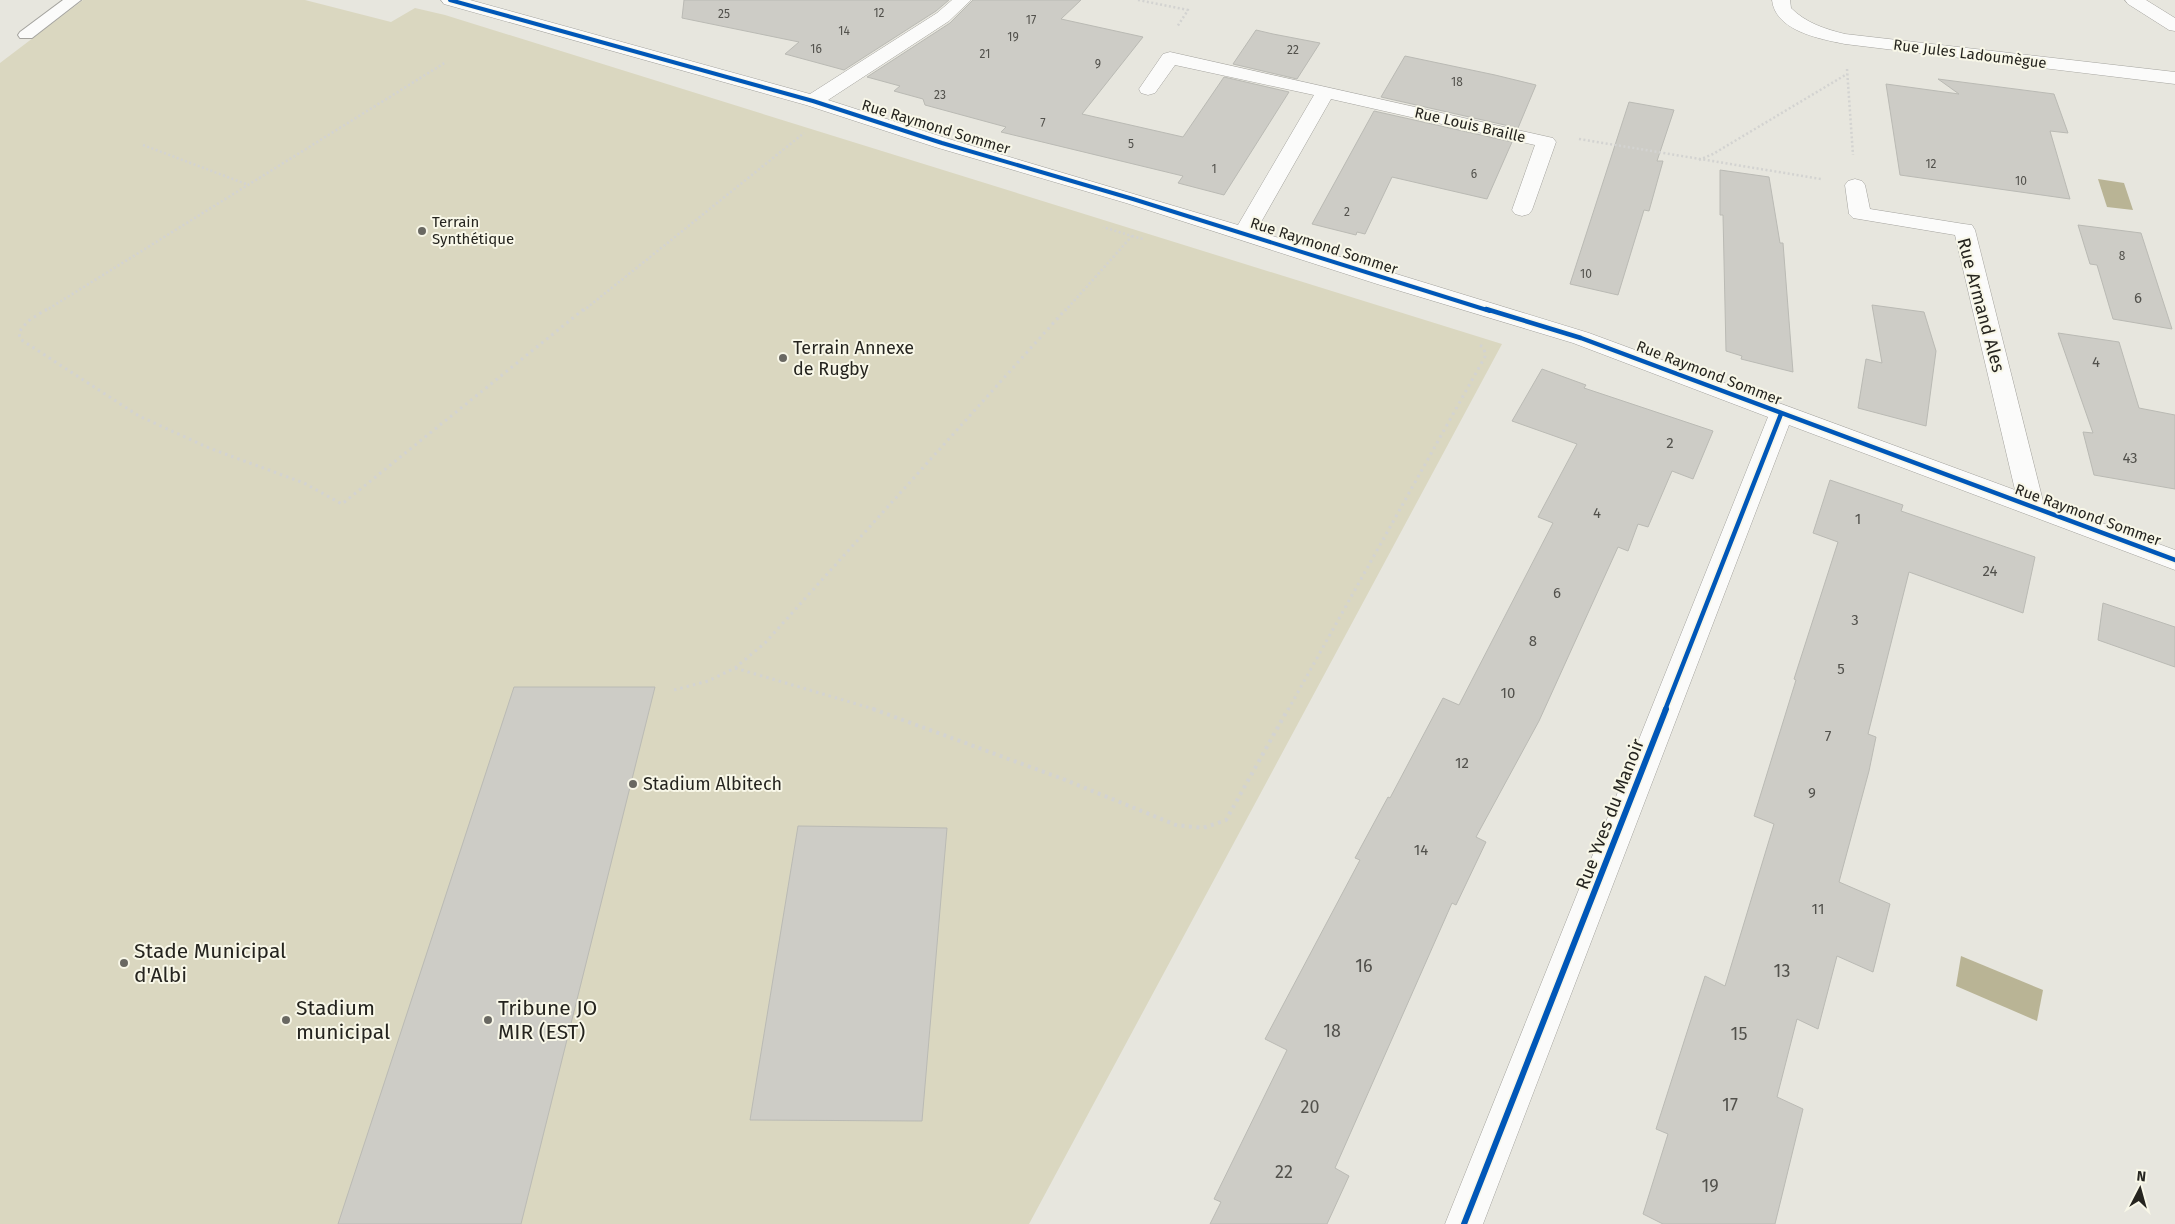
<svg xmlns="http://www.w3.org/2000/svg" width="2175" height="1224" font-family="'Fira Sans',sans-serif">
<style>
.green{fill:#dad7c0}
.water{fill:#b9b495}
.building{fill:#cdccc6;stroke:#babab4}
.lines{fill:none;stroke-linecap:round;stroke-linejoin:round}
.service-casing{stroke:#a4a39e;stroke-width:2}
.minor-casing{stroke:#a4a39e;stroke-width:1}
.path-far2{stroke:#d3d3d1;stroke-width:2.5;stroke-dasharray:2 2.5;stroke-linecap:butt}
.path-far1{stroke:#d3d3d1;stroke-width:3;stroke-dasharray:2.5 4;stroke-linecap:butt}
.path{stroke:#d3d3d1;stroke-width:4;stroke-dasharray:3 4.5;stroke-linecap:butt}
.service{fill:#fbfbfa;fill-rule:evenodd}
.minor{fill:#fbfbfa;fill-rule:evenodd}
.cycleway-far2-casing{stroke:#f8f7e8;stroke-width:6}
.cycleway-far1-casing{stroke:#f8f7e8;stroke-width:8}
.cycleway-casing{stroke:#f8f7e8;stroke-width:9}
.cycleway-far2{stroke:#0057b8;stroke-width:4}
.cycleway-far1{stroke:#0057b8;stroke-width:4.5}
.cycleway{stroke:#0057b8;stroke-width:6}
.poi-dot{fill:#696862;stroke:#f8f7e8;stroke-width:2}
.labels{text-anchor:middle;stroke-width:4;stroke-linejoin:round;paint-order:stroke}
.far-number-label{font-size:12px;fill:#52514c}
.far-street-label{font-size:15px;fill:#25241f;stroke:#f8f7e8}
.far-poi-label{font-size:15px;fill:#25241f;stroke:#f8f7e8;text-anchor:start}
.number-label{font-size:15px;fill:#52514c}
.street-label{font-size:18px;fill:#25241f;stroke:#f8f7e8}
.poi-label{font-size:18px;fill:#25241f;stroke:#f8f7e8;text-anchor:start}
.near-number-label{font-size:18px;fill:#52514c}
.near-poi-label{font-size:21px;fill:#25241f;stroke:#f8f7e8;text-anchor:start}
</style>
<rect width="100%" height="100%" fill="#e7e6de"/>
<!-- green -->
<polygon class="green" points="83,0 305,0 391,22 415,8 445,15 1502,344 1029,1224 0,1224 0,63"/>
<!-- water -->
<g class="water">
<polygon points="2098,179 2124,183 2133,210 2107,207"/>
<polygon points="1961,956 2043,990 2037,1021 1956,986"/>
</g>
<!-- building -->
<g class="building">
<polygon points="684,0 949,0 936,11 844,70 785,54 799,42 682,18"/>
<polygon points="973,0 1081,0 1061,19 1143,37 1082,114 1183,137 1224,77 1289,92 1224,195 1178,183 1183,176 1001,132 1006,127 925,105 923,99 894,91 900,86 867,77 950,23"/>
<polygon points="1256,30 1273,34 1320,43 1297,79 1233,64"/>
<polygon points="1405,56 1495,75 1536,85 1518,128 1381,97"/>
<polygon points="1938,79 2054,94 2068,133 2050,131 2070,199 1900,175 1886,84 1959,94"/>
<polygon points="1629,102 1674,110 1657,161 1663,161 1649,211 1644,210 1618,295 1570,284"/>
<polygon points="1374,111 1512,142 1487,199 1392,177 1365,234 1357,232 1356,235 1312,224"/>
<polygon points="1720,170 1769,177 1780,243 1783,243 1793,372 1741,359 1742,356 1726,351 1723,215 1720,215"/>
<polygon points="2078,225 2141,233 2172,329 2113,319 2097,265 2090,264"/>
<polygon points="1872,305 1924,312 1936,351 1926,426 1858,408 1866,359 1882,363"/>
<polygon points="2058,333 2119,342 2139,408 2175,415 2175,489 2094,475 2083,432 2093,433"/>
<polygon points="1542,369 1586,385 1584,388 1713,431 1693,479 1672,471 1648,527 1638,524 1628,551 1618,547 1539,721 1476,837 1486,842 1456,905 1452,903 1335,1168 1349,1176 1327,1224 1210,1224 1221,1202 1214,1199 1287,1050 1265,1039 1360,860 1355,858 1388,797 1390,798 1443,698 1459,705 1553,523 1538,517 1577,444 1512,421"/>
<polygon points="1830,480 1903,505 1901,511 2035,557 2023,613 1909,572 1868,734 1876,737 1869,771 1839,882 1890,904 1873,972 1837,956 1818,1029 1797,1019 1777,1097 1803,1109 1775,1224 1663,1224 1643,1214 1668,1134 1656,1129 1705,976 1725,986 1774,824 1754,816 1796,680 1794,679 1838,542 1813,533"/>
<polygon points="2103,603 2175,627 2175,667 2098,640"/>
<polygon points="514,687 655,687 521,1224 338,1224"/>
<polygon points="798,826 947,828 922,1121 750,1120"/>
</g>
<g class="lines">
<!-- service casing -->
<g class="service-casing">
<polygon id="service" points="63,0 81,0 32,38 20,38 18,35 20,32"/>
</g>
<!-- minor casing -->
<g class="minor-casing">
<g id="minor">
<polygon points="441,0 470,0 810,94 937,13 952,0 971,0 949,21 828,100 949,139 1238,225 1314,95 1175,65 1155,93 1148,95 1141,93 1139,89 1163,54 1170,52 1553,138 1556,142 1532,210 1529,214 1522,216 1515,214 1512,210 1535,145 1331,99 1256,231 1589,333 2015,490 1955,235 1853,218 1849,214 1845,185 1848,181 1855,179 1862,181 1865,185 1870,209 1964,224 1972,225 1975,230 2043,501 2175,550 2175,570 1789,425 1483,1224 1445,1224 1768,417 1573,343 1377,284 1126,203 935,147 806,105 444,4"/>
<path d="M1772,0H1790L1791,8C1806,23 1825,29 1845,34L2175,72V84L1845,44C1820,39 1775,31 1772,0Z"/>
<polygon points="2125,0 2146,0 2175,18 2175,31 2169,30 2128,4"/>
</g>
</g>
<!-- path-far2 -->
<g class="path-far2">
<polyline points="1138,0 1188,10 1177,27"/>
<polyline points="1847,69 1853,155"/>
<polyline points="1579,139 1821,179"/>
<polyline points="143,145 246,184"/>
<polyline points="1699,160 1713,154 1847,74"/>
<polyline points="1132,236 1143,239"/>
<polyline points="45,311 446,62"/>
<polyline points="583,311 804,133"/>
<polyline points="1065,311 1132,236 1103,227"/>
</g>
<!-- path-far1 -->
<g class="path-far1">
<polyline points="47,309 28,321 19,332 20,339 139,416 209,448 304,483 342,504 584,309"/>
<polyline points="735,668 877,710"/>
<polyline points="674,690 708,681 735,668 765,643 1066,309"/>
<polyline points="1288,710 1486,355 1483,347 1478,344"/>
</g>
<!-- path -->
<polyline class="path" points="873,709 1063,779 1176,825 1203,828 1226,820 1288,709"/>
<!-- service -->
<use href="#service" class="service"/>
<!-- minor -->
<use href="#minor" class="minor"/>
<!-- cycleway-far2 casing -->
<g class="cycleway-far2-casing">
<polyline id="cycleway-far2" points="450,0 813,101 942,143 1133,199 1490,311"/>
</g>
<!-- cycleway-far1 casing -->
<g class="cycleway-far1-casing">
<g id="cycleway-far1">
<polyline points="1486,309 1581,338 2175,560"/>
<polyline points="1665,710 1781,414"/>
</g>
</g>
<!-- cycleway casing -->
<g class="cycleway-casing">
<polyline id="cycleway" points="1464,1224 1666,709"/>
</g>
<!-- cycleway-far2 -->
<use href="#cycleway-far2" class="cycleway-far2"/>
<!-- cycleway-far1 -->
<use href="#cycleway-far1" class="cycleway-far1"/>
<!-- cycleway -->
<use href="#cycleway" class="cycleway"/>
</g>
<!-- markers -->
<g class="poi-dot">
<circle cx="422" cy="231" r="5"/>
<circle cx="783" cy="358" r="5"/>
<circle cx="633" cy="784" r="5"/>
<circle cx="124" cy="963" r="5"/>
<circle cx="286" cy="1020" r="5"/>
<circle cx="488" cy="1020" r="5"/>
</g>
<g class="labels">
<!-- far-number labels -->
<g class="far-number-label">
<text x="879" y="17">12</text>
<text x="724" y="18">25</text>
<text x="1031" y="24">17</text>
<text x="844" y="35">14</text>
<text x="1013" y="41">19</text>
<text x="816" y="53">16</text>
<text x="1293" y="54">22</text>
<text x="985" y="58">21</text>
<text x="1098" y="68">9</text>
<text x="1457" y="86">18</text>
<text x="940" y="99">23</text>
<text x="1043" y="127">7</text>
<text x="1131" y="148">5</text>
<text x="1931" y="168">12</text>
<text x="1214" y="173">1</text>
<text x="1474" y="178">6</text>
<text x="2021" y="185">10</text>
<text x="1347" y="216">2</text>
<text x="2122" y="260">8</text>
<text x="1586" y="278">10</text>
</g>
<!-- far-street labels -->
<g class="far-street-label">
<text transform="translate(1970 54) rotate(7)" y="5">Rue Jules Ladoumègue</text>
<text transform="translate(1470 125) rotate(13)" y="5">Rue Louis Braille</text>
<text transform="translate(936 127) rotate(17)" y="5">Rue Raymond Sommer</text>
<text transform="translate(1324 246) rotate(18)" y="5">Rue Raymond Sommer</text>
<text transform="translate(1709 373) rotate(21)" y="5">Rue Raymond Sommer</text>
<text transform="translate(2088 515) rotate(20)" y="5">Rue Raymond Sommer</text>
</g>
<!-- far-poi labels -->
<g class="far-poi-label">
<text x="432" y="227">Terrain<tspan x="432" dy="17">Synthétique</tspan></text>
</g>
<!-- number labels -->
<g class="number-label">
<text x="2138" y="303">6</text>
<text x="2096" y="367">4</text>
<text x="1670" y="448">2</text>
<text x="2130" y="463">43</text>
<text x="1597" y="518">4</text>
<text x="1858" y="524">1</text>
<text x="1990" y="576">24</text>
<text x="1557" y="598">6</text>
<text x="1855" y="625">3</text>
<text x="1533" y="646">8</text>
<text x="1841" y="674">5</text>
<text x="1508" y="698">10</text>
<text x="1828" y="741">7</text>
<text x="1462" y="768">12</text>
<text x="1812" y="798">9</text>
<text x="1421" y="855">14</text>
<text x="1818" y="914">11</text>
</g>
<!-- street labels -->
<g class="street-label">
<text transform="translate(1981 305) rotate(75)" y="6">Rue Armand Ales</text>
<text transform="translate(1610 814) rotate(-69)" y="6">Rue Yves du Manoir</text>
</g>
<!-- poi labels -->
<g class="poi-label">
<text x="793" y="354">Terrain Annexe<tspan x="793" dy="21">de Rugby</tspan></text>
<text x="643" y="790">Stadium Albitech</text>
</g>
<!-- near-number labels -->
<g class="near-number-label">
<text x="1364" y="972">16</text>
<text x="1782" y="977">13</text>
<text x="1332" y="1037">18</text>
<text x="1739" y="1040">15</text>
<text x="1730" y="1111">17</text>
<text x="1310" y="1113">20</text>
<text x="1284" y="1178">22</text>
<text x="1710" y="1192">19</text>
</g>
<!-- near-poi labels -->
<g class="near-poi-label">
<text x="134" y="958">Stade Municipal<tspan x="134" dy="24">d'Albi</tspan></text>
<text x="296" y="1015">Stadium<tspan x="296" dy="24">municipal</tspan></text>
<text x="498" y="1015">Tribune JO<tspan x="498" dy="24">MIR (EST)</tspan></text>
</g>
</g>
<!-- north arrow -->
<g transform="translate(2140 1189) rotate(6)" stroke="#f8f7e8" stroke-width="4" paint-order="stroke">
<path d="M0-4L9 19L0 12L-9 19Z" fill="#25241f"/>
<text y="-8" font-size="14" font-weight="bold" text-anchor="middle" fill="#25241f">N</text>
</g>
</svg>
